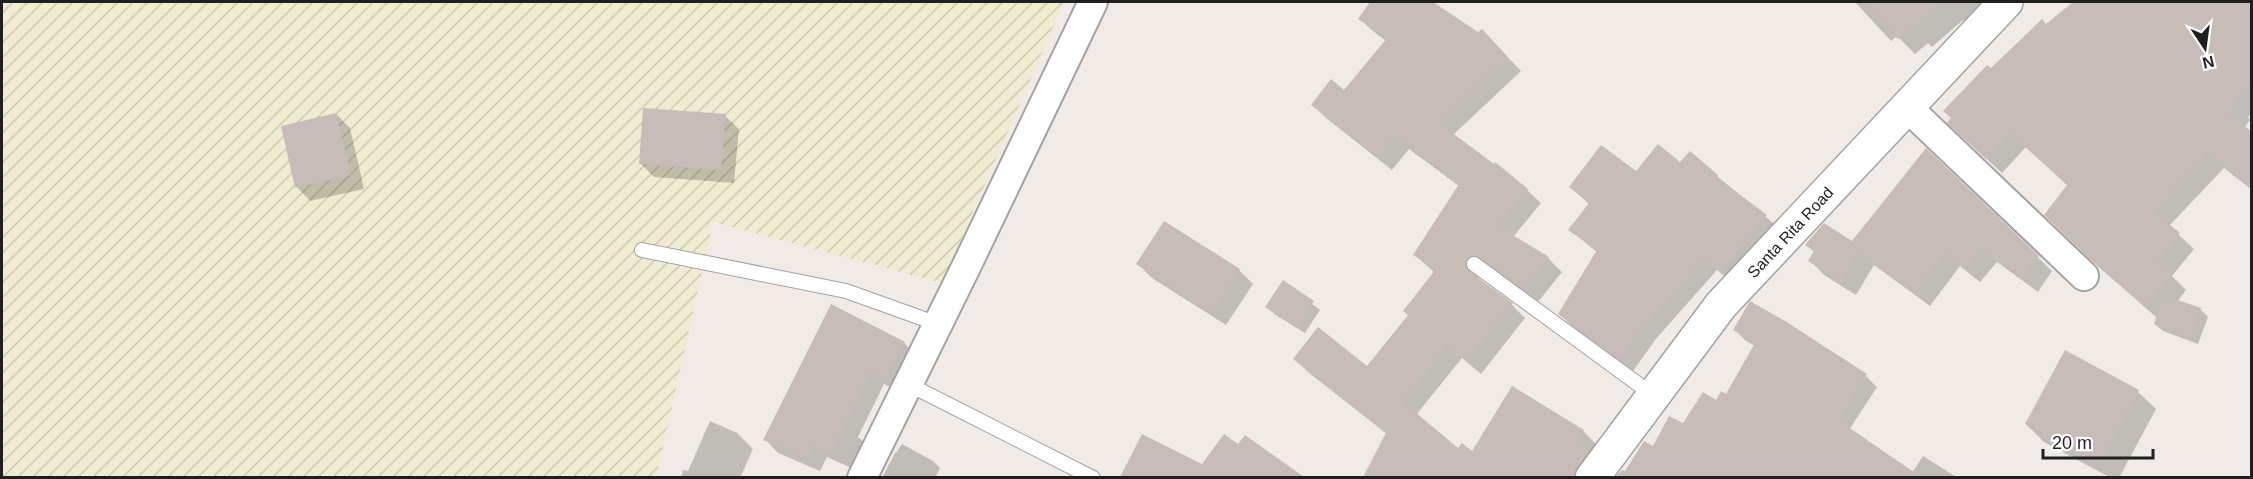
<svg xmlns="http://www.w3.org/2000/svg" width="2253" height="479" font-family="Helvetica,sans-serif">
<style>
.farmland{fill:url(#farmland-furrows)}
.shadow{fill:#0003}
.building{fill:#c8bcb9}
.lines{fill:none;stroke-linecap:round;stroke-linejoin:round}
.service-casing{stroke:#a3a3a3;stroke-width:16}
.minor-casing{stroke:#a3a3a3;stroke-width:32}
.tertiary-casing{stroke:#a3a3a3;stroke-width:36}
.service{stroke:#fff;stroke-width:14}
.minor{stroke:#fff;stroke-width:28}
.tertiary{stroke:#fff;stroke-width:33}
.labels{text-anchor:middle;stroke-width:5;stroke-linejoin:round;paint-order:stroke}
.street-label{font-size:16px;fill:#1f1f1f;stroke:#fff}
</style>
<defs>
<pattern id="farmland-furrows" width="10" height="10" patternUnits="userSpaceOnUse" patternTransform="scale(1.5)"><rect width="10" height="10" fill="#efecd1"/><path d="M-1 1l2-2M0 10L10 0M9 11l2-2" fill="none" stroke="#cccab3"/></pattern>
</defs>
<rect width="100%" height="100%" fill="#f0ebe6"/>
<!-- farmland -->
<polygon class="farmland" points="2,2 1064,2 942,283 713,222 656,478 2,477"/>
<!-- shadow -->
<g class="shadow">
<polygon points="1372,2 1430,2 1479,34 1482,31 1521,71 1453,135 1527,190 1541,203 1513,237 1548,258 1562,272 1538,302 1494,270 1489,268 1481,272 1478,278 1512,305 1525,318 1481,374 1462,358 1416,415 1458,450 1472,453 1583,431 1597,445 1585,478 1371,478 1366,473 1387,434 1308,372 1295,358 1367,368 1409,315 1435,273 1415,255 1459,186 1409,149 1392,170 1326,118 1313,104 1344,92 1386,41 1374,32 1360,19"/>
<polygon points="1855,2 2000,2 1970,28 1963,20 1932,47 1928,43 1915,54 1897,36 1891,41"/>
<polygon points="2075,2 2243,2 2247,6 2252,2 2252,113 2248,117 2250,120 2244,128 2252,134 2252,190 2224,168 2169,226 2194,249 2172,276 2186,290 2177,302 2201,310 2208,317 2198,344 2163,331 2155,324 2157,318 2113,279 2061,230 2069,186 2026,147 2002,173 1964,138 1991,70"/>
<polygon points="336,114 350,128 364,189 310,201 297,187"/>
<polygon points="725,116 739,129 734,183 654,177 640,163"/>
<polygon points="1927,151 2052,271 2038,292 1997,262 1980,282 1960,266 1930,306 1874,265 1856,295 1824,275 1810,260 1815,253 1807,245 1852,243"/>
<polygon points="1680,164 1717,176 1779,228 1734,284 1717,270 1655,340 1633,371 1572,326 1560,314 1598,253 1570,230 1590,205 1571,187"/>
<polygon points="1138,264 1239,270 1253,284 1226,325 1152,278"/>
<polygon points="1283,282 1320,310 1305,333 1274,314 1267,306"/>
<polygon points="1735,330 1866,376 1877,387 1849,430 1912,473 1923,456 1958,478 1618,478 1622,472 1625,473 1684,425 1726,396 1755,346 1746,341"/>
<polygon points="904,343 917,356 899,391 884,384 858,437 876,452 865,474 827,457 820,471 778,453 765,439"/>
<polygon points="2065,353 2138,392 2156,409 2119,478 2111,478 2044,442 2026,424"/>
<polygon points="710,421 737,433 753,449 740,478 681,478 683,470 688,471"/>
<polygon points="1143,436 1197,470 1193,478 1122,478"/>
<polygon points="1245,437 1301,478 1223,478 1218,474"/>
<polygon points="902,444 933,461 940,468 935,478 885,478 883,476 895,453 896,453"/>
</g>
<!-- building -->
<g class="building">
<polygon points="1370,2 1433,2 1478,32 1482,29 1508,57 1439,123 1494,164 1495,162 1528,189 1498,226 1549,257 1524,289 1479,256 1474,255 1467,258 1465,264 1468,271 1513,303 1467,361 1447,346 1403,402 1458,448 1462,443 1472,451 1512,386 1584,430 1576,443 1589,451 1577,467 1574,477 1363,477 1386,433 1293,359 1318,327 1367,366 1408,315 1403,311 1436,269 1413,255 1459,184 1395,136 1378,157 1311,105 1331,79 1344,90 1387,38 1358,19"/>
<polygon points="1864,2 1943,2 1898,39"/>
<polygon points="2073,2 2252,2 2252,81 2233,101 2236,104 2228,113 2252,132 2252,188 2208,153 2154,212 2180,233 2157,261 2172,274 2145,307 2095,264 2044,215 2067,185 2010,133 1986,159 1947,123 1951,118 1943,111 1987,65 1991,68 2042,19 2046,24"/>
<polygon points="643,108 726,114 721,170 639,164"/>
<polygon points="336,113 351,175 295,188 281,126"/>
<polygon points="1658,144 1680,162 1690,151 1718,175 1716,177 1767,215 1721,272 1704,259 1643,327 1620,360 1558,314 1597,250 1568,230 1589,203 1569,187 1601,145 1636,171"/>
<polygon points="1926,148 2039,256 2022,278 1981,248 1965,269 1945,253 1914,293 1859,252 1840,281 1808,261 1814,251 1805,245 1824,223 1852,241"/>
<polygon points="1164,221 1240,269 1212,313 1136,264"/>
<polygon points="1283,280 1314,301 1297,327 1265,307"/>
<polygon points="2163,295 2201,308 2191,337 2154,324"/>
<polygon points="1750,301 1785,321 1867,374 1838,420 1921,477 1616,477 1622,470 1625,471 1644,441 1653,446 1669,416 1683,423 1703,392 1716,400 1721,391 1726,394 1755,343 1733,330"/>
<polygon points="831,304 905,342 885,379 871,372 831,453 813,445 807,459 763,440"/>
<polygon points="2065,350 2139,390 2100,464 2025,424"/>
<polygon points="1142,434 1202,464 1224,434 1238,444 1245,435 1304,477 1120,477"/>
</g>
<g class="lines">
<!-- service casing -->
<g class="service-casing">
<g id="service">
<polyline points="642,250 846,291 938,324"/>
<polyline points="1474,264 1653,395"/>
<polyline points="908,384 1093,478"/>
</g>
</g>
<!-- minor casing -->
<g class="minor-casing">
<g id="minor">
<polyline points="1907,107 2084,276"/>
<polyline points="862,478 966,267 1093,2"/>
</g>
</g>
<!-- tertiary casing -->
<g class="tertiary-casing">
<polyline id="tertiary" points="1592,478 1721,305 2006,2"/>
</g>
<!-- service -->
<use href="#service" class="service"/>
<!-- minor -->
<use href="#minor" class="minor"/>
<!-- tertiary -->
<use href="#tertiary" class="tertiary"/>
</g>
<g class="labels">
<!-- street labels -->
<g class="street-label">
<text transform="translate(1790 232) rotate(-47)" y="6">Santa Rita Road</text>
</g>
</g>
<!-- border -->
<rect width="2253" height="479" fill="none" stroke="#1f1f1f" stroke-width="6"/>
<!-- north arrow -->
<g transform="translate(2205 48) rotate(167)" stroke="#ffffff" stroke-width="4.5" paint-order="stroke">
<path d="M0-4.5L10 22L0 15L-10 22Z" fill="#1f1f1f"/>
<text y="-9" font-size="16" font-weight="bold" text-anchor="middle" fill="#1f1f1f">N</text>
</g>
<!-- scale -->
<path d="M2043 449v9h110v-9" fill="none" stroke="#1f1f1f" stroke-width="3"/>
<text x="2052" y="449" font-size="18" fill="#1f1f1f" stroke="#ffffff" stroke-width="4.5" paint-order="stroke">20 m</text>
</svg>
